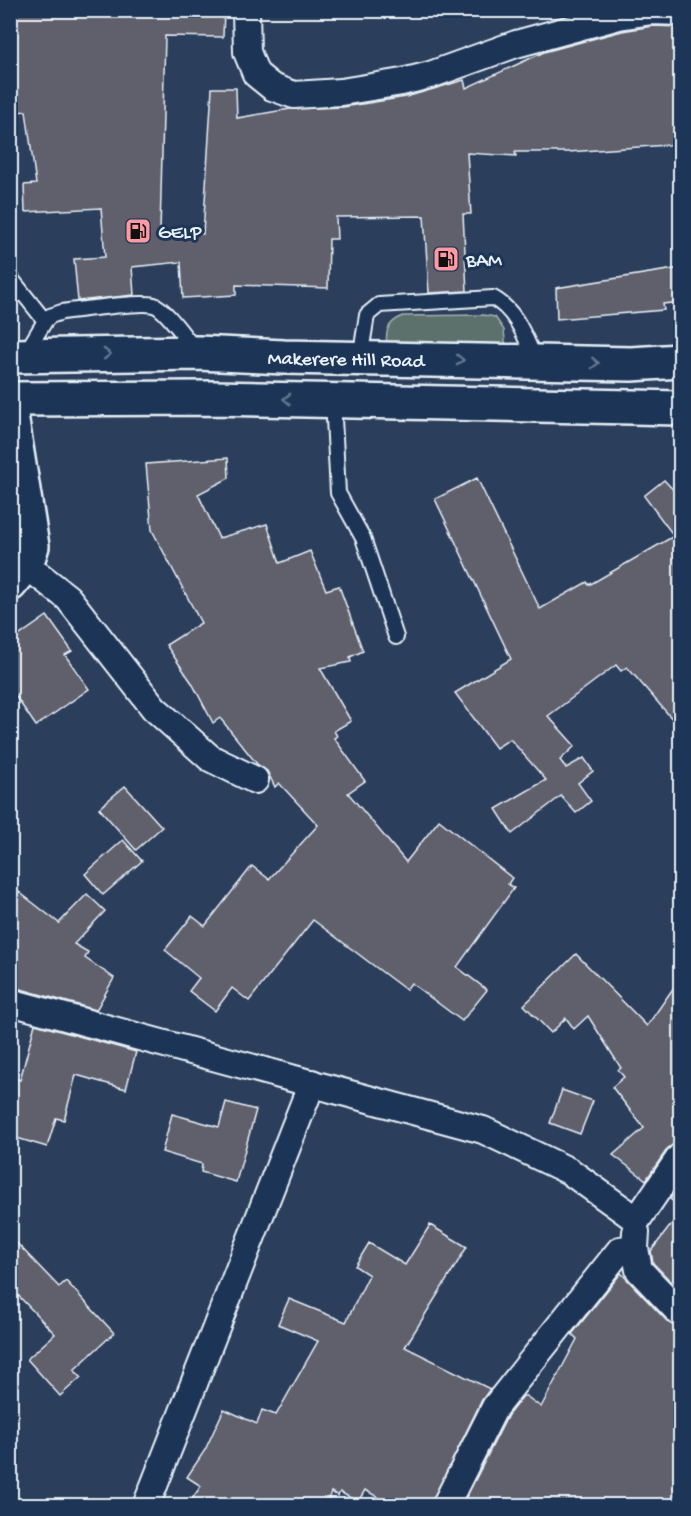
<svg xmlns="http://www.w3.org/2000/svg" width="691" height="1516" font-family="'Gochi Hand',sans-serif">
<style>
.green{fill:#5d716c;stroke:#a2b1b2;stroke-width:1.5}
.building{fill:#61606c;stroke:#e8f1f8;stroke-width:1.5}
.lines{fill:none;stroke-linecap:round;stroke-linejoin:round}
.lane-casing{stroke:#e8f1f8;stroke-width:18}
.street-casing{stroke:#e8f1f8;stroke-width:30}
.secondary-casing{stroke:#e8f1f8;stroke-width:38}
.primary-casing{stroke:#e8f1f8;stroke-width:38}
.lane{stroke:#1d3557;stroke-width:14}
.street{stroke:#1d3557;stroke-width:26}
.secondary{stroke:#1d3557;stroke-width:33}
.primary{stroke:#1d3557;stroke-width:33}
.oneway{stroke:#64778f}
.labels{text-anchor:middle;stroke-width:6;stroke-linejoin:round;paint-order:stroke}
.poi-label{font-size:20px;fill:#e8f1f8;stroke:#1d3557;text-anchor:start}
.street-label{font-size:20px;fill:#e8f1f8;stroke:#1d3557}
</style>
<rect width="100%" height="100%" fill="#2b3e5b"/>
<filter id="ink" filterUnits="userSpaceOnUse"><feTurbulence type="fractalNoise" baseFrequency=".0167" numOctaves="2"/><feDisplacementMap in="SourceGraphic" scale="12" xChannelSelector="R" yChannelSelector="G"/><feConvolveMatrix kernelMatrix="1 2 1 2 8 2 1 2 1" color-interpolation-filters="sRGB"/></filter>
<g filter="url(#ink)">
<!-- green -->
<path class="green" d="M483,315L495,317L504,330L506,351L387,356C386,336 383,324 403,316Z"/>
<!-- building -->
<g class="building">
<polygon points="10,10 224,10 223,37 165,36 160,232 203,234 212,88 236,88 237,118 290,109 343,107 406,97 464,80 466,88 544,52 622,31 653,26 681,27 681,144 568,152 515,152 516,156 467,153 471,214 463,214 467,291 429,293 424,216 336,217 337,239 329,239 328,288 236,285 236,295 183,298 181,262 132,267 134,295 78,301 74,259 105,257 101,208 25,212 24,185 36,184 26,111 18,112"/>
<polygon points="681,268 681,302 663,304 664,310 557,319 556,288"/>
<polygon points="228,458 229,478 198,494 219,538 267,524 280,563 310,551 326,590 339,586 363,651 350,657 351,662 320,668 351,721 334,731 337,736 334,738 365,781 348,793 406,862 439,820 512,878 508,884 514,888 457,967 487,990 462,1021 411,983 406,990 313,920 249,1001 232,988 215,1011 189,991 199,978 165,950 192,916 205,926 252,866 269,879 318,825 279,783 275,787 267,771 257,764 220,718 213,723 192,683 166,645 201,623 152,530 146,464"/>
<polygon points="477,478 540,609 587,582 589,585 674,536 644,496 664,480 681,498 681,729 627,667 621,671 616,665 548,716 575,746 560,760 566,768 584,758 593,771 578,783 591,801 576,813 561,796 512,834 496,809 546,780 510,739 496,748 455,693 511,659 435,499"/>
<polygon points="47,616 72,651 65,655 89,689 36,726 10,688 10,642"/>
<polygon points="125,786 162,827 136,850 99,808"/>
<polygon points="123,840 142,861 103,895 85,874"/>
<polygon points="10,885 59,923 87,894 105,911 74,944 88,952 85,958 114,978 96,1010 10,986"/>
<polygon points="576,954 647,1026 681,977 681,1142 668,1148 646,1180 613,1155 644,1128 612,1087 624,1077 618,1070 621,1068 588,1016 574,1029 566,1018 551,1033 524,1005"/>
<polygon points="35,1024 136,1052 126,1089 76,1075 64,1120 56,1118 47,1147 10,1136 17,1107 10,1105 10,1077 20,1080"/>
<polygon points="562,1090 593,1101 580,1134 550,1123"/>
<polygon points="226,1102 256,1110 236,1182 201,1172 202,1164 162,1152 172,1114 219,1127"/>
<polygon points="681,1183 681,1207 670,1199"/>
<polygon points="681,1212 681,1292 653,1263 651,1251"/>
<polygon points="430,1225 467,1247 405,1347 490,1389 482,1400 430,1506 394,1506 365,1490 358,1502 340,1492 338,1496 331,1492 327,1506 187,1506 201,1486 187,1477 205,1450 224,1409 257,1424 262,1410 276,1415 318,1341 278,1324 289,1299 346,1322 369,1275 355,1266 369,1243 405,1265"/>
<polygon points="10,1236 59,1287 66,1281 114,1333 74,1370 81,1377 60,1396 27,1359 55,1334 10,1287"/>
<polygon points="621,1273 669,1323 681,1328 681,1495 672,1506 462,1506 508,1415 523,1396 526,1396 541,1407 577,1339 572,1334"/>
</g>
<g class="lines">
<!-- lane casing -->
<g class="lane-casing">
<g id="lane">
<polyline points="10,277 45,321"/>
<path d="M25,354L45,321L50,316L62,312C80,310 140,301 154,305C165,308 186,339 195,349"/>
<path d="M360,359L367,315L379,305L493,298C517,311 525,338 536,361"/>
<polyline points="333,400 338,493 363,538 396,637"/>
</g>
</g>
<!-- street casing -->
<g class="street-casing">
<g id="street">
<polyline points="246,10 247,52 256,74 272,87 294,95 341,92 402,82 430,75 516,44 619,16 652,11 680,12"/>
<polyline points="26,565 68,598 154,708 210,758 255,780"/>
<polyline points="10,1002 483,1130 569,1171 637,1220 680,1157"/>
<polyline points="636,1232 635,1248 639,1270 680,1313"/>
<polyline points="146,1506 312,1083"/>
<polyline points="445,1506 495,1407 620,1250 635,1248"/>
</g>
</g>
<!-- secondary casing -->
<g class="secondary-casing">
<polyline id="secondary" points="10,409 32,546 26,565 10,584"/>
</g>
<!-- primary casing -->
<g class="primary-casing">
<g id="primary">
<polyline points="10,356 198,353 284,357 631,364 680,361"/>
<polyline points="10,399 212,398 680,408"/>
</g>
</g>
<!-- lane -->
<use href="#lane" class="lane"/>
<!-- street -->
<use href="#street" class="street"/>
<!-- secondary -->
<use href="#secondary" class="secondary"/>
<!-- primary -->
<use href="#primary" class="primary"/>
</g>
<!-- one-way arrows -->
<defs><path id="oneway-chevron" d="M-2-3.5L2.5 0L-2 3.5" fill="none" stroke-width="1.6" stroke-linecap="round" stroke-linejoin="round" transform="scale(1.5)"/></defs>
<g class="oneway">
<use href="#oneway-chevron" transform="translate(107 354) rotate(-1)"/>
<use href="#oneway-chevron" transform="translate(460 360) rotate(1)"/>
<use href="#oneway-chevron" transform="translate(595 363) rotate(2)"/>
<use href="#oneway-chevron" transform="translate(287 399) rotate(-179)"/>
</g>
</g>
<!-- icons -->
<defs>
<g id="fuel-square" transform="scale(1.35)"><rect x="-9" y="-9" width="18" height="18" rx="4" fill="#ff9aa2" stroke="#1d3557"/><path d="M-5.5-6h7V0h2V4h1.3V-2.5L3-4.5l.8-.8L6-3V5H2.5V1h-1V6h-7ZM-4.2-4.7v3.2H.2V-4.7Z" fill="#111"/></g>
</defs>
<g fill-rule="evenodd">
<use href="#fuel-square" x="138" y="231"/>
<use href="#fuel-square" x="446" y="259"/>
</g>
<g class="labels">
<!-- poi labels -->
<g class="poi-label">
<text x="158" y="238">GELP</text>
<text x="466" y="266">BAM</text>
</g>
<!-- street labels -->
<g class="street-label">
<text transform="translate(346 358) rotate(1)" y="7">Makerere Hill Road</text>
</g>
</g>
<!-- margin -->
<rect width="691" height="1516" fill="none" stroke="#1d3557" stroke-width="36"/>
<rect x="18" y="18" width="655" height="1480" fill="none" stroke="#e8f1f8" stroke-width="2" filter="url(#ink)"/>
</svg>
